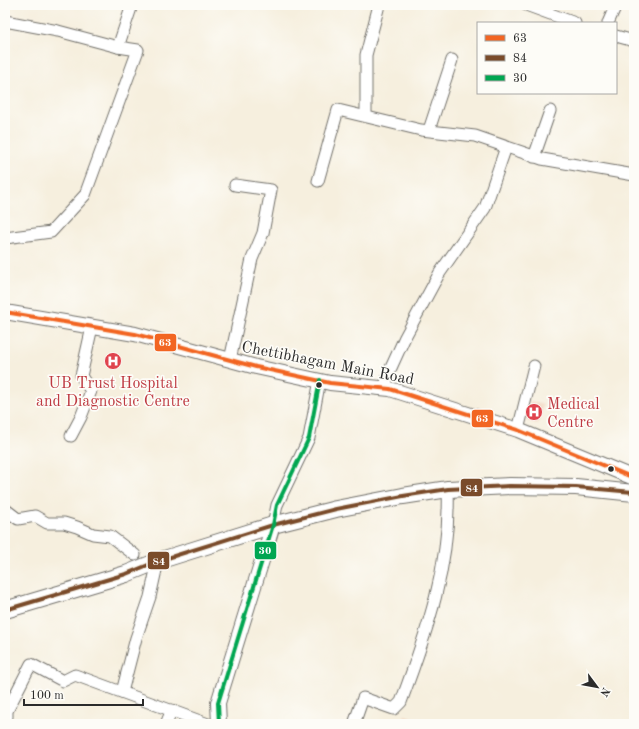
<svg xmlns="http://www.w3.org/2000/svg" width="639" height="729" font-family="'Old Standard TT',serif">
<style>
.built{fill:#f2d5be}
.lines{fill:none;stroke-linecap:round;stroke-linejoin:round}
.minor-casing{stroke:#72706a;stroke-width:13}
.major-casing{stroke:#72706a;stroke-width:16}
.highway-casing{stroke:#72706a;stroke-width:18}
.minor{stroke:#fff;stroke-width:11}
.major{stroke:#fff;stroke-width:14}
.highway{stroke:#fff;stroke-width:16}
.bus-1-casing{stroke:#fdfcf7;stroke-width:7}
.bus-2-casing{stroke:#fdfcf7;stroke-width:7}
.bus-3-casing{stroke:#fdfcf7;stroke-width:7}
.bus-1{stroke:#f26522;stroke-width:4}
.bus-2{stroke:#7a4b2a;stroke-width:4}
.bus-3{stroke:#00a651;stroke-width:4}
.bus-dot{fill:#2b2b2b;stroke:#fdfcf7;stroke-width:1.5}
.labels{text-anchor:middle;stroke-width:3.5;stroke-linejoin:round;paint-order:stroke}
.street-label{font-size:16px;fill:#2b2b2b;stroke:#fdfcf7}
.health-label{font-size:16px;fill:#be3a42;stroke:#fdfcf7}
.line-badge{stroke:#fdfcf7;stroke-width:1.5}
.badge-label{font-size:11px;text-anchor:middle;font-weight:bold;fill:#fff}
</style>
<rect width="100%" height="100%" fill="#fdfcf7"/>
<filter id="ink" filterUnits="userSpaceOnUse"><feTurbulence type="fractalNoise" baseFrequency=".025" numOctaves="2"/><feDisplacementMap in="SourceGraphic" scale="8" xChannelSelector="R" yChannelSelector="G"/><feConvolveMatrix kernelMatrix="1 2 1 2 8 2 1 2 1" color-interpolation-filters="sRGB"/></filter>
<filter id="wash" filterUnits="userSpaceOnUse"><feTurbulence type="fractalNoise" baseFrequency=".012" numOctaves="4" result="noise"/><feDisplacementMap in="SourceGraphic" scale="16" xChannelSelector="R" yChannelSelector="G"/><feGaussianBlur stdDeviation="0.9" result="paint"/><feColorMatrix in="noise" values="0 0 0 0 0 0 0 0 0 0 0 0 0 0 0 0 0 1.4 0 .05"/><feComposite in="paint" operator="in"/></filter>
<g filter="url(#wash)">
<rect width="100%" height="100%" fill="#f6efde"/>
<!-- built -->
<g class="built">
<polygon points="530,401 543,405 538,424 525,420"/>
<polygon points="405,715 432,724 402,724"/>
</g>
</g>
<g filter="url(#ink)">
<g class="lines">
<!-- minor casing -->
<g class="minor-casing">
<g id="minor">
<polyline points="526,5 575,23"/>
<polyline points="5,21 58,31 118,47 138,50 85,195 51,232 5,238"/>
<polyline points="608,23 616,5"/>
<polyline points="616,36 634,41"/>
<polyline points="118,47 132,5"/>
<polyline points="366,115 366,55 379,5"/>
<polyline points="429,130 452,60"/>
<polyline points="534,157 550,111"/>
<polyline points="318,181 338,110 421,130 475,136 542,159 634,175"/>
<polyline points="230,360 252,259 263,233 271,190 235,185"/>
<polyline points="384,389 390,370 405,337 439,274 485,208 506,147"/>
<polyline points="518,430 534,366"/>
<polyline points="71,436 81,417 91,391 81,376 92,327"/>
<polyline points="5,509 18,519 35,516 47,523 64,523 77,527 93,534 110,536 135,555"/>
<polyline points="273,525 277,505 309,438 320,380"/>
<polyline points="122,692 136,638 150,597 158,561"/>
<polyline points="5,717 7,717 7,711 31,664 63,681 75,675 208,724"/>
<polyline points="166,724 172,710"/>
<path d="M354,724L363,698L394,709L401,702C427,632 451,564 448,489"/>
</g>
</g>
<!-- major casing -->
<g class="major-casing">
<g id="major">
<polyline points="5,312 135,334 256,367 330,383 390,389 518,430 634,478"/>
<polyline points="219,724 218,703 273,525"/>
</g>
</g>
<!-- highway casing -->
<g class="highway-casing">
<polyline id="highway" points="5,610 126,574 158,561 273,525 336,509 403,496 448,489 510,486 576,487 634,493"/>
</g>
<!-- minor -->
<use href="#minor" class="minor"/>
<!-- major -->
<use href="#major" class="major"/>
<!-- highway -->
<use href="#highway" class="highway"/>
<!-- bus-1 casing -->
<g class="bus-1-casing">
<polyline id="bus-1" points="5,312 135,334 256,367 330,383 390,389 518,430 634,478"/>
</g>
<!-- bus-2 casing -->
<g class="bus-2-casing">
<polyline id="bus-2" points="5,610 126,574 158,561 273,525 336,509 403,496 448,489 510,486 576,487 633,492"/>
</g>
<!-- bus-3 casing -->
<g class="bus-3-casing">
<polyline id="bus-3" points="219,724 218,703 273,525 277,505 309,438 320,380"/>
</g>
<!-- bus-1 -->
<use href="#bus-1" class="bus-1"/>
<!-- bus-2 -->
<use href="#bus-2" class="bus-2"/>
<!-- bus-3 -->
<use href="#bus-3" class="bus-3"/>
</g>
</g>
<!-- icons -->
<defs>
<g id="hospital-disc" transform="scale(0.9)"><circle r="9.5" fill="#e0444e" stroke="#fdfcf7"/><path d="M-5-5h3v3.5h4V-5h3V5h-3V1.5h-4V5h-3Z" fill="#fff"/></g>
</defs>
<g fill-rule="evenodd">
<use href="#hospital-disc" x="113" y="361"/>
<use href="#hospital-disc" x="534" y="412"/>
</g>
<!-- markers -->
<g class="bus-dot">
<circle cx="319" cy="385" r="3.5"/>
<circle cx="611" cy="469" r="3.5"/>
</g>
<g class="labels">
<!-- street labels -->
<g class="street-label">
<text transform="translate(328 362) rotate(11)" y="6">Chettibhagam Main Road</text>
</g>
<!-- health labels -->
<g class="health-label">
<text x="113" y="388">UB Trust Hospital<tspan x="113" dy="18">and Diagnostic Centre</tspan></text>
<text x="547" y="409" text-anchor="start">Medical<tspan x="547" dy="18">Centre</tspan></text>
</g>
</g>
<g class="line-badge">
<rect x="154" y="333" width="23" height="19" rx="4" fill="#f26522"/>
<rect x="471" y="409" width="23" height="19" rx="4" fill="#f26522"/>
<rect x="460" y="478" width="23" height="19" rx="4" fill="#7a4b2a"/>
<rect x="254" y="541" width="23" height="19" rx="4" fill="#00a651"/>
<rect x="147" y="551" width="23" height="19" rx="4" fill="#7a4b2a"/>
</g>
<g class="badge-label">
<text x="165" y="346">63</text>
<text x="482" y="422">63</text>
<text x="472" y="492">84</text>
<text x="265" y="554">30</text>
<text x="159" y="565">84</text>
</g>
<!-- margin -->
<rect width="639" height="729" fill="none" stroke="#fdfcf7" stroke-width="20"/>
<!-- legend -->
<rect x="477" y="22" width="140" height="72" fill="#fdfcf7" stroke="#a9a8a5"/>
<rect x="485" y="35" width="20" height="6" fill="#f26522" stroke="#a9a8a5"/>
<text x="513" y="42" font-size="12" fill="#2b2b2b">63</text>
<rect x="485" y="55" width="20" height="6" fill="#7a4b2a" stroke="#a9a8a5"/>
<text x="513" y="62" font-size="12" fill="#2b2b2b">84</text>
<rect x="485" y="75" width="20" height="6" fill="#00a651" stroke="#a9a8a5"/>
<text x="513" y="82" font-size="12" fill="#2b2b2b">30</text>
<!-- north arrow -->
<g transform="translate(597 687) rotate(122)" stroke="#fdfcf7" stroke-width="3" paint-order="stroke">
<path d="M0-3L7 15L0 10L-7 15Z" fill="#2b2b2b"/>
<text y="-6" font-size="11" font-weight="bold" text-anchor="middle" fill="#2b2b2b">N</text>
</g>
<!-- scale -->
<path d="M24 699v6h119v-6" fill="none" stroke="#2b2b2b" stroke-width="2"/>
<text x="30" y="699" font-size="12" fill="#2b2b2b" stroke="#fdfcf7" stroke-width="3" paint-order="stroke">100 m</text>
</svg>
